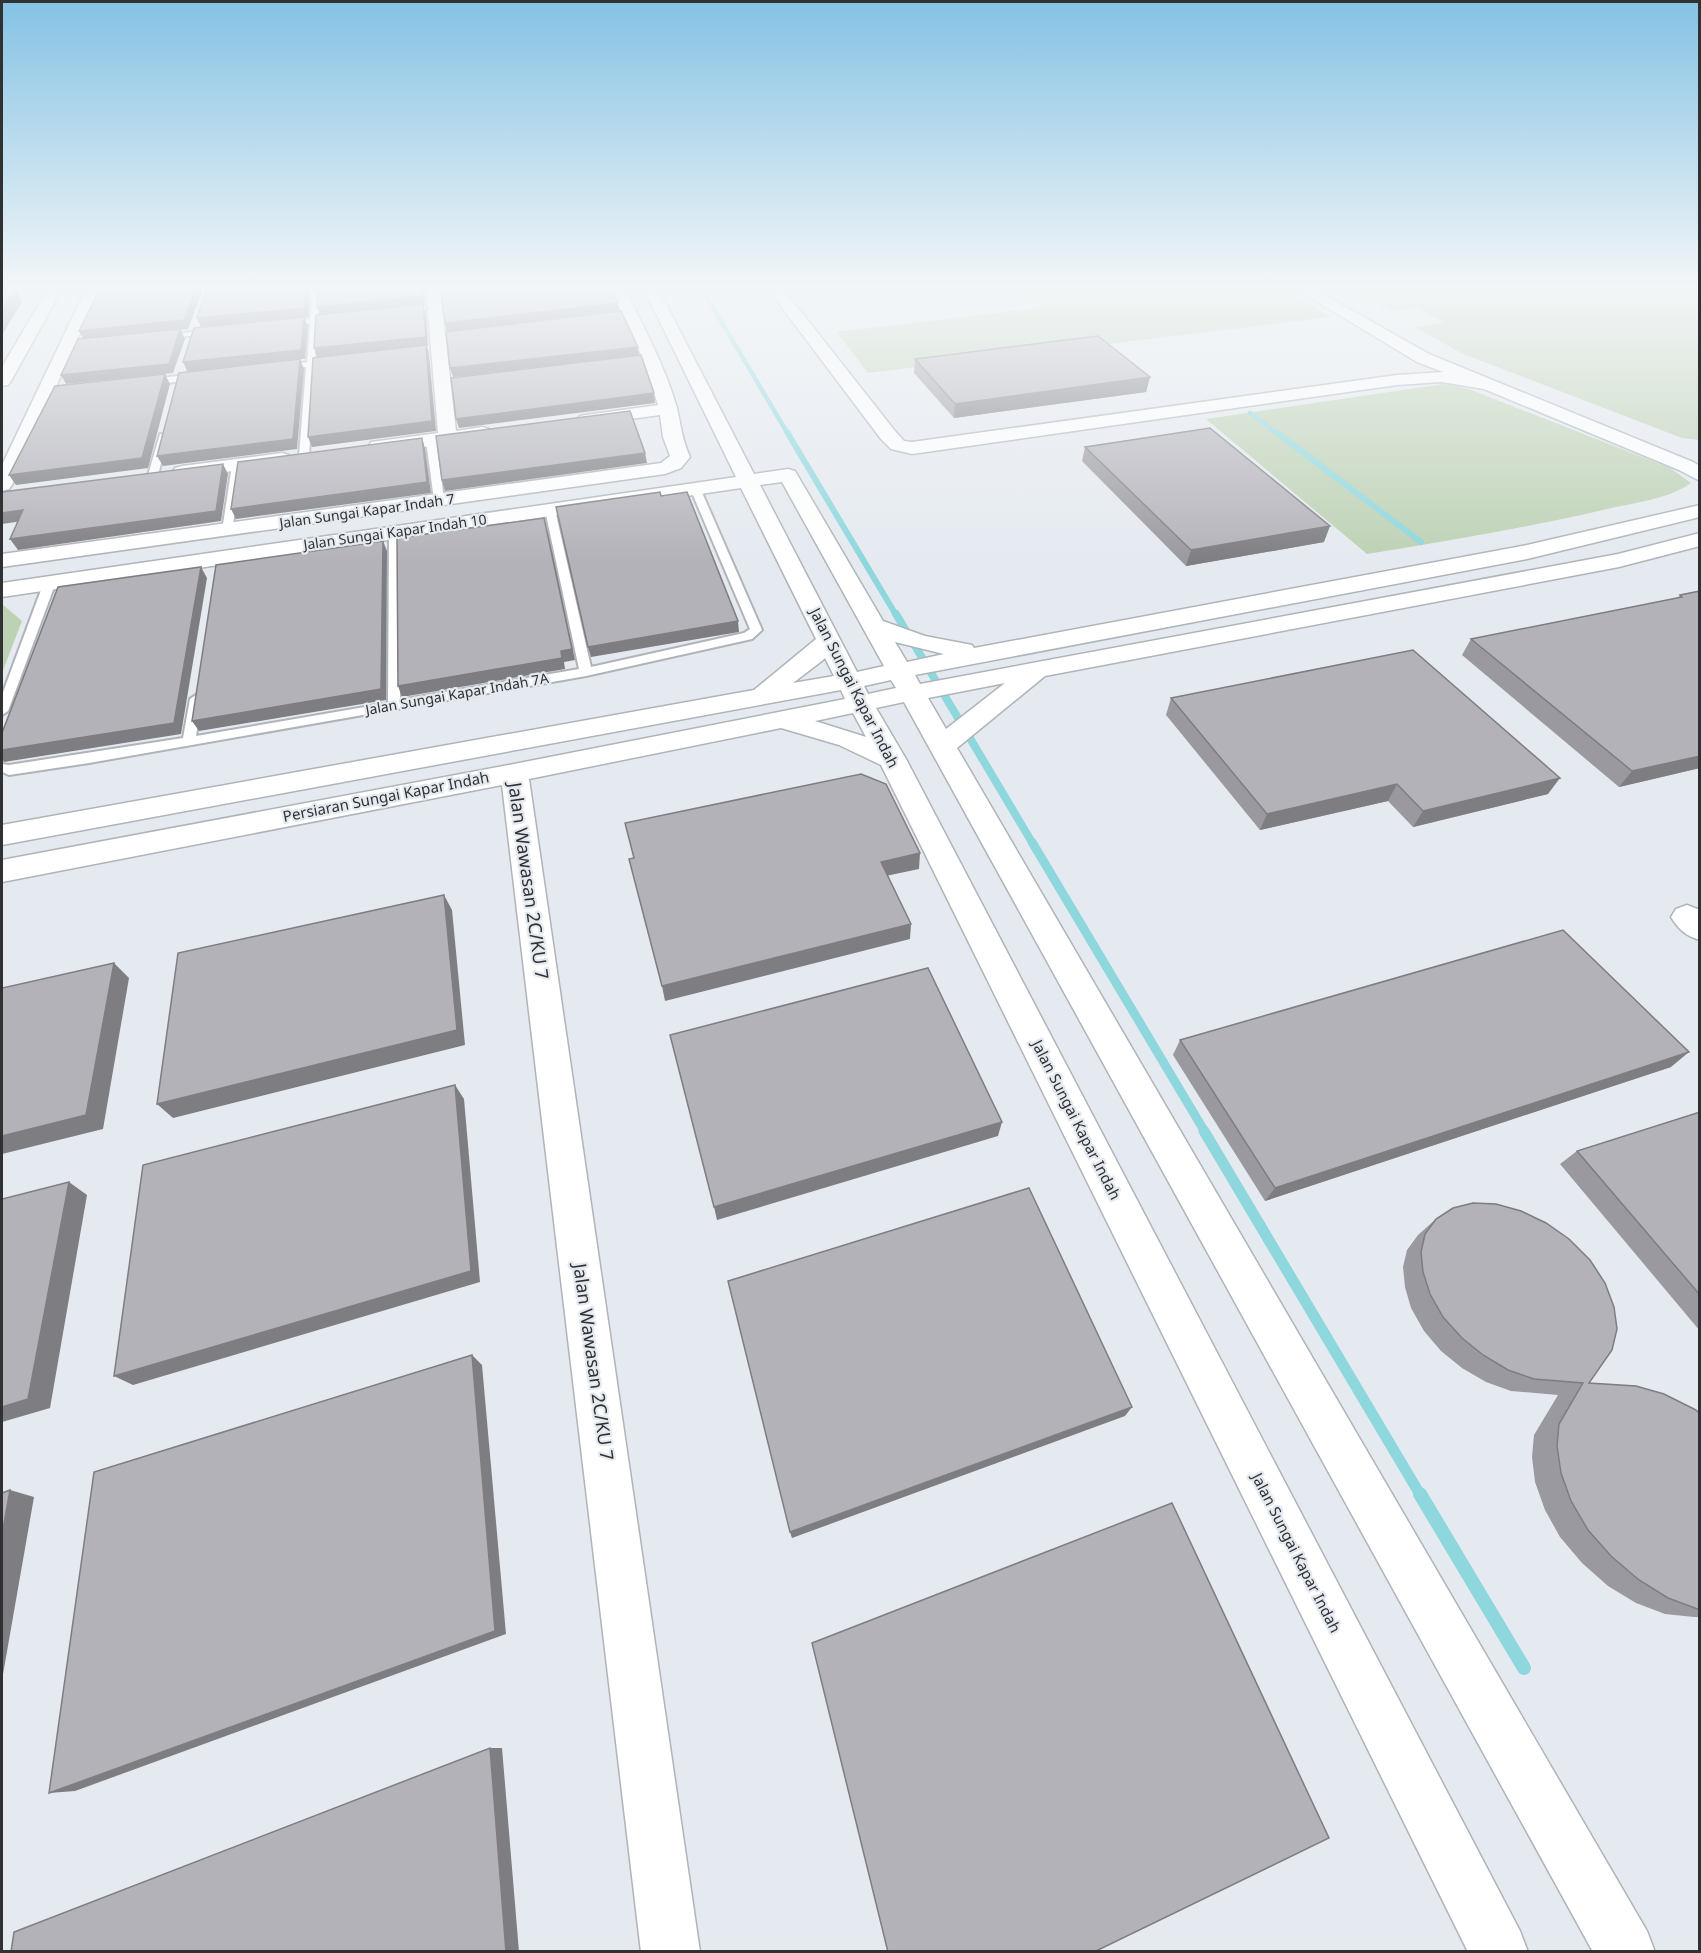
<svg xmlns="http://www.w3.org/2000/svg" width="1701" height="1953" font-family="'Noto Sans',sans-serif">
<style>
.green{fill:#bdd1b3}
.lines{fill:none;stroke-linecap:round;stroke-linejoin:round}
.stream-far5{stroke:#8ed7dd;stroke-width:4.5}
.stream-far4{stroke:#8ed7dd;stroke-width:6}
.stream-far3{stroke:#8ed7dd;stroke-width:8}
.stream-far2{stroke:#8ed7dd;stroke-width:9}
.stream-far1{stroke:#8ed7dd;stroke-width:11}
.stream{stroke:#8ed7dd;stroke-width:14}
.lane-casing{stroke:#afb4b9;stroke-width:4}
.street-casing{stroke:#afb4b9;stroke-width:3}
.lane{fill:#fff;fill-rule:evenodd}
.street{fill:#fff;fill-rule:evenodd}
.wall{fill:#9a999f}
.shaded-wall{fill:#7d7d82}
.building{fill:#b3b2b9;stroke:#7d7d82;stroke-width:1.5}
.labels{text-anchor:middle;stroke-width:4.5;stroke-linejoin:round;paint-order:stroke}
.far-street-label{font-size:14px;fill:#2f3133;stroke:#e5eaf0}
.street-label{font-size:15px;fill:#2f3133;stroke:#e5eaf0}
.near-street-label{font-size:18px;fill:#2f3133;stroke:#e5eaf0}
</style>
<rect width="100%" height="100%" fill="#e5eaf0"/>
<!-- green -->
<g class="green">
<polygon points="1022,289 1285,289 1331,317 868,373 837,332 1044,307"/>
<polygon points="1351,289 1699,289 1699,440 1682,438 1461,353 1415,327 1444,322 1418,308 1390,311"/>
<path d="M1444,384L1469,389L1670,468L1691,483C1667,500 1631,503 1603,510C1525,528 1446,541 1367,554L1206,419Z"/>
<polygon points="2,604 22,621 2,673"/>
</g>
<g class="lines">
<!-- stream-far5 -->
<g class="stream-far5">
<polyline points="702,289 788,434"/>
<polyline points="1250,413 1278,434"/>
</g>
<!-- stream-far4 -->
<g class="stream-far4">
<polyline points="787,432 896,615"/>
<polyline points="1276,432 1421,542"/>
</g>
<!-- stream-far3 -->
<polyline class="stream-far3" points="896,614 1033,844"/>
<!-- stream-far2 -->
<polyline class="stream-far2" points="1032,842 1205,1132"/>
<!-- stream-far1 -->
<polyline class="stream-far1" points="1204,1131 1421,1496"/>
<!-- stream -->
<polyline class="stream" points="1420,1494 1524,1668"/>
<!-- lane casing -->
<g class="lane-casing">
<g id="lane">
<polygon points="312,289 320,289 318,318 336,317 340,319 317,323 315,361 334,359 338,361 315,366 309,456 304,459 299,456 306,367 282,370 278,367 307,362 310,324 284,326 280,324 310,319"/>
<polygon points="213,329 217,331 216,333 161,339 157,337"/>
<polygon points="199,374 202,375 202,379 148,385 144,382 148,379"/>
<polygon points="160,434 168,436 158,475 153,478 148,475"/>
<polygon points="431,437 436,440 444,500 439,503 434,500 426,440"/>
<polygon points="237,462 242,465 232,531 227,534 222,531 232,465"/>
<polygon points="695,485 700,488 762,630 752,639 586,676 89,763 9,775 2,772 2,764 9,765 183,738 190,699 196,695 202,699 196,736 388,703 389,532 394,529 399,532 400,700 579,669 545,510 550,507 555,510 591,667 744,633 750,629 690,488"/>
<polygon points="50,579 56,582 8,711 2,715 2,695 44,582"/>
</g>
</g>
<!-- street casing -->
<g class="street-casing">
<g id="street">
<polygon points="48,289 62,289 11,381 8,385 2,386 2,367"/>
<polygon points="86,289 100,289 12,485 9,489 2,491 2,465"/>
<path d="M426,289H440L456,431L482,427L489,429L491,433L489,437C453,446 414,447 378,452L371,450L369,446L371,442L438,433Z"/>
<path d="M611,289H625C644,328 665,366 677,408C681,425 682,440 690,457L681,468L665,474L2,567V554L661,463L670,456L663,437L660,415L586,425L580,424L577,420L580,416L586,415L658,405L643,359Z"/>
<path d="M644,289H658L754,474L788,469L795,471L883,621L925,636L972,645L974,648L1527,545L1700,505V517L1527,559L915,675L920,684L1618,554L1700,533V546L1619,567L1045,676L957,748L1647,1931L1655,1952H1593L904,702L876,708L906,759L1520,1931L1528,1952H1468L881,765L839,745L781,728L529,779L700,1952H641L502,785L2,882V860L514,764L845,699L841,690L2,845V825L754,690L816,639L741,488L2,597V583L736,477ZM782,482L884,666L857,672L760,485ZM895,642L944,654L907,662ZM825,658L834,676L793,683L823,660ZM891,680L896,688L868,694L864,686ZM1005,683L946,729L928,698ZM853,713L866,737L815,721Z"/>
<polygon points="768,289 783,289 895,431 904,441 912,442 1397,375 1443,372 1417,362 1296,289 1314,289 1429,354 1693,462 1700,466 1700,481 1679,470 1484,389 1441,382 1397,385 912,454 891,449 881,439"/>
<polygon points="282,453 289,455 292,459 289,463 182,478 175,476 172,472 175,468 182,466"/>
<path d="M1687,905L1700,910V940C1686,936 1678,929 1671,917L1676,909Z"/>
</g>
</g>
<!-- lane -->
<use href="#lane" class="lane"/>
<!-- street -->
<use href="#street" class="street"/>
</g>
<!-- wall -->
<g class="wall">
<polygon points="915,359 1150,377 1146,392 954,418 914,373"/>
<polygon points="1085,447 1324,542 1186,566 1082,461"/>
<polygon points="1700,591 1700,768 1619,787 1462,655 1471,639 1678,598 1680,595"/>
<polygon points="1171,698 1548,794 1413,827 1388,801 1260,830 1166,715"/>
<polygon points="1180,1040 1671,1067 1265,1201 1173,1055"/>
<polygon points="1700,1112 1700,1331 1560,1164 1577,1151"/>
<polygon points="1436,1219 1589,1383 1700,1413 1700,1617 1694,1617 1665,1614 1636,1603 1608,1586 1582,1563 1560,1537 1545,1510 1535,1482 1532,1457 1534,1435 1558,1395 1511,1391 1486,1382 1462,1368 1441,1351 1424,1331 1411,1308 1405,1287 1403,1267 1407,1250 1418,1235"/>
</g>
<!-- shaded-wall -->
<g class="shaded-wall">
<polygon points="2,289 17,289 16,290 22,302 2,335"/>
<polygon points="196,289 203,289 188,329 181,330 185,339 173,373 66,384 61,375 84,340 79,331"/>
<polygon points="306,289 310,289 308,317 304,317 308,326 305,359 300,359 304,369 297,449 163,466 157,456 187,371 183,362 201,327 197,318"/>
<polygon points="424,289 425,305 423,305 426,313 428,346 427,346 429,354 436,431 312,447 308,437 317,357 314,348 320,315 317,307"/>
<polygon points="442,289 472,289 443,293"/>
<polygon points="618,303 619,312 447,332 445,323"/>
<polygon points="638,347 639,356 453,377 450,368"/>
<polygon points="165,374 170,384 148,468 16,485 9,475"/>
<polygon points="1150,377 1146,392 954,418 955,404"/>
<polygon points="654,393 655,403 459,428 456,419"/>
<polygon points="422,438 425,448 431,493 236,519 231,509"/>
<polygon points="645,453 647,463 445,491 442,480"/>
<polygon points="223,464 228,474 221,521 18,550 10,539"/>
<polygon points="23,510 30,520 2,524 2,513"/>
<polygon points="1330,526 1324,542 1186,566 1191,550"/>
<polygon points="547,528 575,660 564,662 565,669 402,697 398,686 561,651"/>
<polygon points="383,541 387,551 386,700 199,731 192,721"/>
<polygon points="201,567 207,578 181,734 4,762 2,759 2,750"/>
<polygon points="738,621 739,632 591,657 588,647"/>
<polygon points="1700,756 1700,768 1619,787 1632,771"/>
<polygon points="1560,778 1548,794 1413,827 1423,811"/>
<polygon points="1397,784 1388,801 1260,830 1267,814"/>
<polygon points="920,853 919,869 881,877 881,862"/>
<polygon points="444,895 452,910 465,1045 173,1118 157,1104"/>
<polygon points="911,924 910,939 665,1001 662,986"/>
<polygon points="114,963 129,978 103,1129 2,1154 2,1136"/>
<polygon points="1689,1052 1671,1067 1265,1201 1275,1188"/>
<polygon points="455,1085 464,1099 480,1282 133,1385 114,1376"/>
<polygon points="1002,1122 998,1136 717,1220 714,1207"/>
<polygon points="69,1182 87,1195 50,1408 2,1422 2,1407"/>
<polygon points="472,1355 482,1365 506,1634 75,1791 49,1793"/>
<polygon points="1132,1407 1125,1416 792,1538 790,1532"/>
<polygon points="10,1490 34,1497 2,1680 2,1535"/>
<polygon points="490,1748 502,1748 519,1952 506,1952"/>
</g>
<!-- building -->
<g class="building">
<polygon points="15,289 2,310 2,290"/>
<polygon points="100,289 196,289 184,320 79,331"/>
<polygon points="207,289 306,289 304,308 197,318"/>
<polygon points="318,289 422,289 422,296 317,307"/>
<polygon points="460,289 612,289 618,303 445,323 441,291"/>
<polygon points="423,304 426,337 314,348 316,315"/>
<polygon points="621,311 638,347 450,368 446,332"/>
<polygon points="304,317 301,350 183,362 194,328"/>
<polygon points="180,329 169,364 61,375 78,339"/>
<polygon points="1098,336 1150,377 955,404 915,359"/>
<polygon points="426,345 432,421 308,437 313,358"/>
<polygon points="641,355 654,393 456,419 451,378"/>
<polygon points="300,359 293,439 157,456 179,373"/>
<polygon points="165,374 142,458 9,475 55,386"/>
<polygon points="630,411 645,453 442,480 436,436"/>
<polygon points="1210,428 1330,526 1191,550 1085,447"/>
<polygon points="422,438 427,482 231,509 238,462"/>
<polygon points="223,464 216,511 10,539 23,510 2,513 2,492"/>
<polygon points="660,492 661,496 687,492 738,621 588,647 556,507"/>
<polygon points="544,518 572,649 561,651 562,658 398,686 397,538"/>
<polygon points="383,541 381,689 192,721 216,565"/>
<polygon points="201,567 174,723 2,750 2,733 58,587"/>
<polygon points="1700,591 1700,756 1632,771 1471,639 1682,597 1680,595"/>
<polygon points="1413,650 1560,778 1423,811 1397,784 1267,814 1171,698"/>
<polygon points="861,774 886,784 920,853 881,862 911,924 662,986 629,859 634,858 625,823"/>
<polygon points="444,895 457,1030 157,1104 178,953"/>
<polygon points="1563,930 1689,1052 1275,1188 1180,1040"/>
<polygon points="114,963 86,1115 2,1136 2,988"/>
<polygon points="928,968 1002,1122 714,1207 670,1035"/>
<polygon points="455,1085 471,1271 114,1376 143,1165"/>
<polygon points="1700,1112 1700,1295 1577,1151"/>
<polygon points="69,1182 28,1399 2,1407 2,1199"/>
<polygon points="1029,1188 1132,1407 790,1532 728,1281"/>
<polygon points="1473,1203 1496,1204 1521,1211 1546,1223 1569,1239 1590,1260 1605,1283 1614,1307 1617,1329 1612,1350 1589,1383 1636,1386 1664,1394 1694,1409 1700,1413 1700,1610 1668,1598 1639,1580 1611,1556 1588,1530 1571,1501 1561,1473 1557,1446 1559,1424 1583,1383 1534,1379 1508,1370 1483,1355 1462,1338 1443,1317 1430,1294 1423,1272 1421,1252 1425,1234 1436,1219 1453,1208"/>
<polygon points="472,1355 495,1631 49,1793 94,1472"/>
<polygon points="10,1490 2,1535 2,1493"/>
<polygon points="1172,1503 1329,1838 1094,1952 888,1952 812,1643"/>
<polygon points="490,1748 506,1952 11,1952 14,1932"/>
</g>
<!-- sky -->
<linearGradient id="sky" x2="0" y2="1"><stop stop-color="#84c2e4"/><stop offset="0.51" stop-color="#f3f6f8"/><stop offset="1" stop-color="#f3f6f8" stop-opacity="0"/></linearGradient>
<rect width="1701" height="562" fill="url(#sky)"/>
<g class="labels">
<!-- far-street labels -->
<g class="far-street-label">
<text transform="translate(367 511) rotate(-8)" y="5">Jalan Sungai Kapar Indah 7</text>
<text transform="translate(395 532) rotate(-8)" y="5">Jalan Sungai Kapar Indah 10</text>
<text transform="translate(457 694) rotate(-10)" y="5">Jalan Sungai Kapar Indah 7A</text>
</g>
<!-- street labels -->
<g class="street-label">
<text transform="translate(854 688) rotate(63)" y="5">Jalan Sungai Kapar Indah</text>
<text transform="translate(386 797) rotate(-11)" y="5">Persiaran Sungai Kapar Indah</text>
<text transform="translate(1076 1120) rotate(63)" y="5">Jalan Sungai Kapar Indah</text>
<text transform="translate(1296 1553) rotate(63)" y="5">Jalan Sungai Kapar Indah</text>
</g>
<!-- near-street labels -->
<g class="near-street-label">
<text transform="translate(528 881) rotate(82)" y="6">Jalan Wawasan 2C/KU 7</text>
<text transform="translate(593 1362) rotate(82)" y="6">Jalan Wawasan 2C/KU 7</text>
</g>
</g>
<!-- border -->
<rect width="1701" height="1953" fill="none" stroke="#2f3133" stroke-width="6"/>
</svg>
